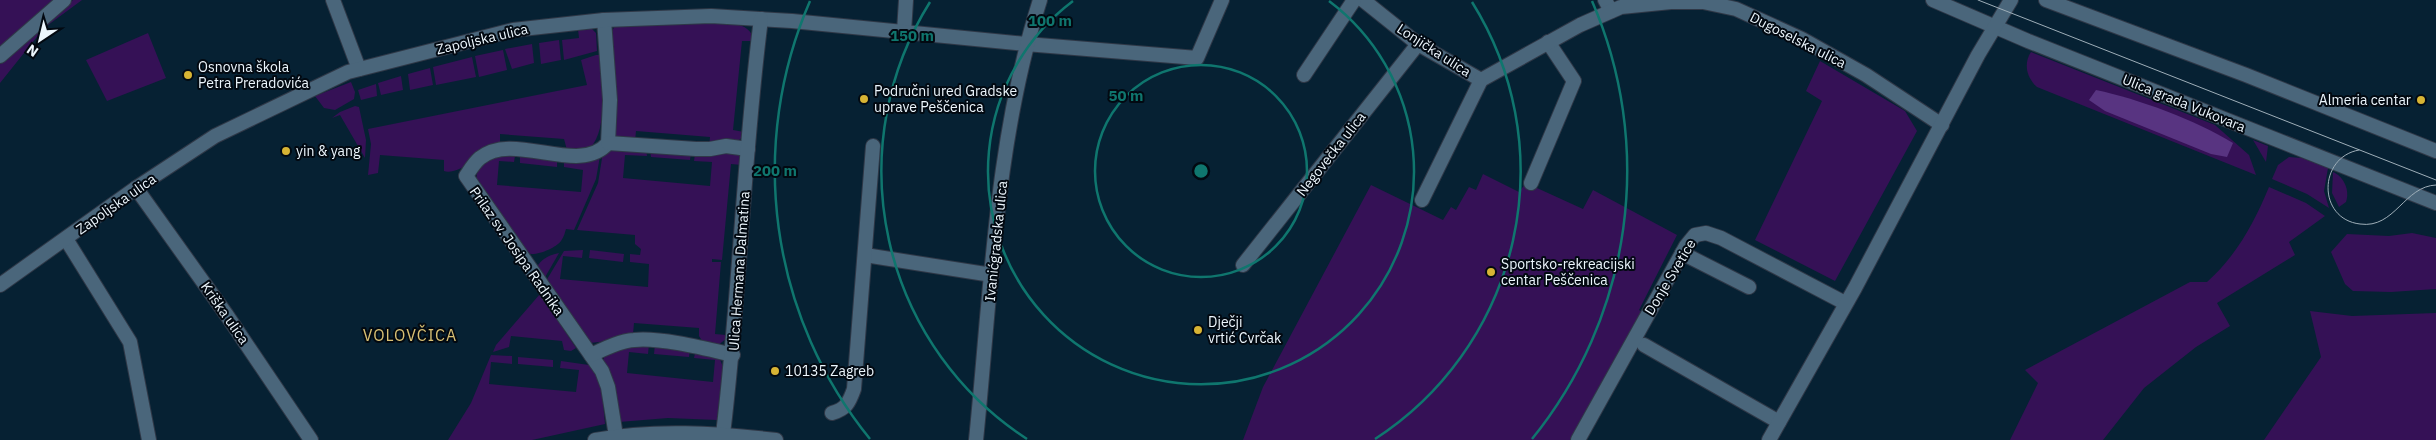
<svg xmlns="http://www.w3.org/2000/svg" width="2436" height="440" font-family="'IBM Plex Sans',sans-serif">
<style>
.green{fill:#351156}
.forest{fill:#583481}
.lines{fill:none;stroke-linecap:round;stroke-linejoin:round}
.minor-casing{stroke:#2f3847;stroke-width:16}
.minor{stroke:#4a667b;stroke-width:14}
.tram{stroke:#9eaeb8;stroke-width:1}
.ring{fill:none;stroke:#0f766e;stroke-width:2.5}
.poi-dot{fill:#d7b434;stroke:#020911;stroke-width:2}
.labels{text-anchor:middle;stroke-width:4;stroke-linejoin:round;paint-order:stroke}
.street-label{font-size:14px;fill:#ecf6fd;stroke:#020911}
.poi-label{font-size:14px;fill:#ecf6fd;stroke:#020911;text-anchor:start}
.quarter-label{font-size:16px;letter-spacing:1px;fill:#d8c074;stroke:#020911}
.centre{fill:#0f766e;stroke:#020911;stroke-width:2.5}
.ring-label{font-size:15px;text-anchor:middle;font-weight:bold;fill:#0f766e;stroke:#020911;stroke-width:4;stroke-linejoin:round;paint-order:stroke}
</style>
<rect width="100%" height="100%" fill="#062133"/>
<!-- green -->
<g class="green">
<polygon points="0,0 57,0 0,49"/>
<polygon points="73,0 82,0 44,28 0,83 0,63 31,33"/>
<path d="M681,22C699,23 753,15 753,41H742L733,130L744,132C741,146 721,145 709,147L710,137L636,131L635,141L618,138L614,134L612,31L615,26Z"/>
<polygon points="591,28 596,33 597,51 564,60 562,40 579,38 578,29"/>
<polygon points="148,33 166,78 107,101 86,60"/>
<polygon points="559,40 561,60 541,64 539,43"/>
<polygon points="532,44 534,63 512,69 505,49"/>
<polygon points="503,50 507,70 479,77 475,56"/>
<path d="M2031,52L2215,125L2249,155L2256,175L2037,87C2027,78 2023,64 2031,52Z"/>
<path d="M596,55H599C601,81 609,129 590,148L567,150L564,139L500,134V143C487,151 458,176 444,171V160L380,155L378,173L368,175L371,144L368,129L587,85L581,60Z"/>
<polygon points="472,57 476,77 436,85 433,67"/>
<polygon points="1820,61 1905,111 1917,131 1835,281 1755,240 1822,101 1806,91"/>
<polygon points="430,68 433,85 410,90 408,74"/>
<polygon points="401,76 403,90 381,95 378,83"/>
<polygon points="351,82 355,92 354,99 335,110 324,108 315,96"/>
<polygon points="376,84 377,96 361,100 358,90"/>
<polygon points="355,106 359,107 366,140 365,158 340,115 332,118 340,112"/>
<polygon points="2253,140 2268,146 2266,162"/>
<polygon points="646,149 647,156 625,155 623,178 710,186 712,162 694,161 695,154 723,151 736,153 740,156 742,165 731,164 722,260 712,259 712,262 721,262 715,334 726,335 727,338 717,346 703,342 699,336 699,328 634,323 633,334 616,340 590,343 546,281 564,251 583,250 582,258 563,256 560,279 648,287 649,264 630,262 630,254 640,255 641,249 635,244 635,235 577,230 598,183 603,152 607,150"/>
<polygon points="650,150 691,153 690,160 651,157"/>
<path d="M495,155L515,156L514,162L499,161L497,185L581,192L583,170L564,167V160L600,156L596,179L574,230L566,229C565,232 564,237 561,241C556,248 535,257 527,253L476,180L478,168Z"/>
<polygon points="520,157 557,159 557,167 520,163"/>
<polygon points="2289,157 2302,158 2328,168 2324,191 2329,208 2307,194 2272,179 2278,165"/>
<path d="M2333,172C2344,177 2350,190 2346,202L2339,207L2332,193Z"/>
<polygon points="1483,174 1519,192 1526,183 1583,209 1593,190 1677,235 1639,310 1643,313 1572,440 1243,440 1263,387 1371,185 1443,220 1451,207 1456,210 1469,187 1476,190"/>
<path d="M2269,187L2306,203L2325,216L2289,242L2295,255L2217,303L2230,326L2196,347L2144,388L2103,440H2010L2038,383L2025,370L2190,282H2207C2237,255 2254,223 2269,187Z"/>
<polygon points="2412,233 2436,238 2436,289 2391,292 2353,291 2345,284 2331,252 2347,234 2389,236"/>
<polygon points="590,250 624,254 623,262 589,258"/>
<path d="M559,253L544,279L537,267C542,258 550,255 559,253Z"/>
<polygon points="540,294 576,348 571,351 564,350 562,341 511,336 509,347 493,352 496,345"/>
<polygon points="2310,311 2352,316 2436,313 2436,440 2264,440 2321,357"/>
<polygon points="649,344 648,354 629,352 627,373 713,382 715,360 694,358 696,349 719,357 723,367 717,420 668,418 619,422 603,364 604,356 612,350"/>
<polygon points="655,344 690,348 689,357 654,354"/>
<polygon points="491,355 512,356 512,364 491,362 489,384 576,392 579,370 560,368 561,361 589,365 601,382 605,424 532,440 448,440 471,403"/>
<polygon points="518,357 553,360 553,367 518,364"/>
</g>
<!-- forest -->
<path class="forest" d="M2096,90C2139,99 2195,120 2233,143L2227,157L2211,154L2105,111L2089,100Z"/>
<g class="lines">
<!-- minor casing -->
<g class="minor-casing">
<g id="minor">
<polyline points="333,0 359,69"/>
<polyline points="1363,0 1418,44 1481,80"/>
<polyline points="1605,0 1611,11"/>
<polyline points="1933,0 2028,41 2436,203"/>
<polyline points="2046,0 2246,75 2436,151"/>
<path d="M604,20L610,100L608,143C579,177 514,130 480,158C474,163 470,170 466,176L602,371L608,387L616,436"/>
<polyline points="904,32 906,0"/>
<polyline points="0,56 64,0"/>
<polyline points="1304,75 1354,0"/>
<polyline points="608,143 696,149 710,149 726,146 748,149"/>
<polyline points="1531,183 1574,81 1548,42"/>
<polyline points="136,188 226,314 311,440"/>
<polyline points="1422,200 1481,80 1580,25 1621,7 1671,2 1703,2 1736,9 1802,39 1866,75 1942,125"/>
<polyline points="66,239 130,342 149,440"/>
<polyline points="1682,253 1749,287"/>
<polyline points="865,255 992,275"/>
<polyline points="1243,265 1418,44"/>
<polyline points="0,285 136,188 215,136 348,72 513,30 604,20 711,16 792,21 1026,44 1197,58 1222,0"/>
<polyline points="1644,345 1779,422"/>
<path d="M591,355C604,349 619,341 634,340C660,337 707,349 733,355"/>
<path d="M832,413C846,409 849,403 854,389L873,146"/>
<path d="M723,434C740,296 743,157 761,19"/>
<path d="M595,440C654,429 716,433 776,440"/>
<path d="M976,440C991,293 995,141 1040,0"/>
<polyline points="1578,440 1686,246 1695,235 1706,233 1721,238 1845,303"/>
<polyline points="1769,440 1855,288 1978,55 2011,0"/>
</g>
</g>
<!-- minor -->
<use href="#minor" class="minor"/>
<!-- tram -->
<g class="tram">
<polyline points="1978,0 2436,180"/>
<path d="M2359,150C2318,157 2317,219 2360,224C2395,229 2404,186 2436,185"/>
</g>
</g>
<!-- distance rings -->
<g class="ring">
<circle cx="1201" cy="171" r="106"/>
<path d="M1329 1A213 213 0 1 1 1073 1"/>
<path d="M1027 439A319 319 0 0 1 930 2M1472 2A319 319 0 0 1 1375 439"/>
<path d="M870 439A426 426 0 0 1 810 1M1592 1A426 426 0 0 1 1532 439"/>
</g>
<!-- markers -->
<g class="poi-dot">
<circle cx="188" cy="75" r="5"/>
<circle cx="864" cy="99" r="5"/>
<circle cx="2421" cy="100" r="5"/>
<circle cx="286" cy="151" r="5"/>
<circle cx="1491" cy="272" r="5"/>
<circle cx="1198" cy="330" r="5"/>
<circle cx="775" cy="371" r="5"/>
</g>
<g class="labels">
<!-- street labels -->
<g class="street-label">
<text transform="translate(482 39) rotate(-13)" y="5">Zapoljska ulica</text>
<text transform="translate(1798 40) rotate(27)" y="5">Dugoselska ulica</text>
<text transform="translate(1434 50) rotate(33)" y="5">Lonjička ulica</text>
<text transform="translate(2184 103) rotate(22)" y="5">Ulica grada Vukovara</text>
<text transform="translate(1331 154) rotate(-52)" y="5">Negovečka ulica</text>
<text transform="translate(116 204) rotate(-35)" y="5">Zapoljska ulica</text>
<text transform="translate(996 241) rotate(-84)" y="5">Ivanićgradska ulica</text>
<text transform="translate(517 251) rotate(55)" y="5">Prilaz sv. Josipa Radnika</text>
<text transform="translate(739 271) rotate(-86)" y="5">Ulica Hermana Dalmatina</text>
<text transform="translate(1670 277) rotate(-59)" y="5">Donje Svetice</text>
<text transform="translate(225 313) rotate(55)" y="5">Kriška ulica</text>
</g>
<!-- poi labels -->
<g class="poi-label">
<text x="198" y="72">Osnovna škola<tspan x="198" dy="16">Petra Preradovića</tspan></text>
<text x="874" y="96">Područni ured Gradske<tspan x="874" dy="16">uprave Peščenica</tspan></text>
<text x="2411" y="105" text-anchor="end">Almeria centar</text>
<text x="296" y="156">yin &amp; yang</text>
<text x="1501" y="269">Sportsko-rekreacijski<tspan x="1501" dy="16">centar Peščenica</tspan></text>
<text x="1208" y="327">Dječji<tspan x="1208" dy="16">vrtić Cvrčak</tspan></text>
<text x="785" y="376">10135 Zagreb</text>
</g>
<!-- quarter labels -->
<g class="quarter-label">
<text x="410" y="341">VOLOVČICA</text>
</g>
</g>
<circle cx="1201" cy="171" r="8" class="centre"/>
<g class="ring-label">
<text x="1050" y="26">100 m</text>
<text x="912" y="41">150 m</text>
<text x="1126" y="101">50 m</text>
<text x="775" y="176">200 m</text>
</g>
<!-- north arrow -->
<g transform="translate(40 40) rotate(215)" stroke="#020911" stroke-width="4" paint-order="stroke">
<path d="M0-4L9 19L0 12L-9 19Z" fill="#ecf6fd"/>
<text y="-8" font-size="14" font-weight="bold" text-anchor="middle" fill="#ecf6fd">N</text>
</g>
</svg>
